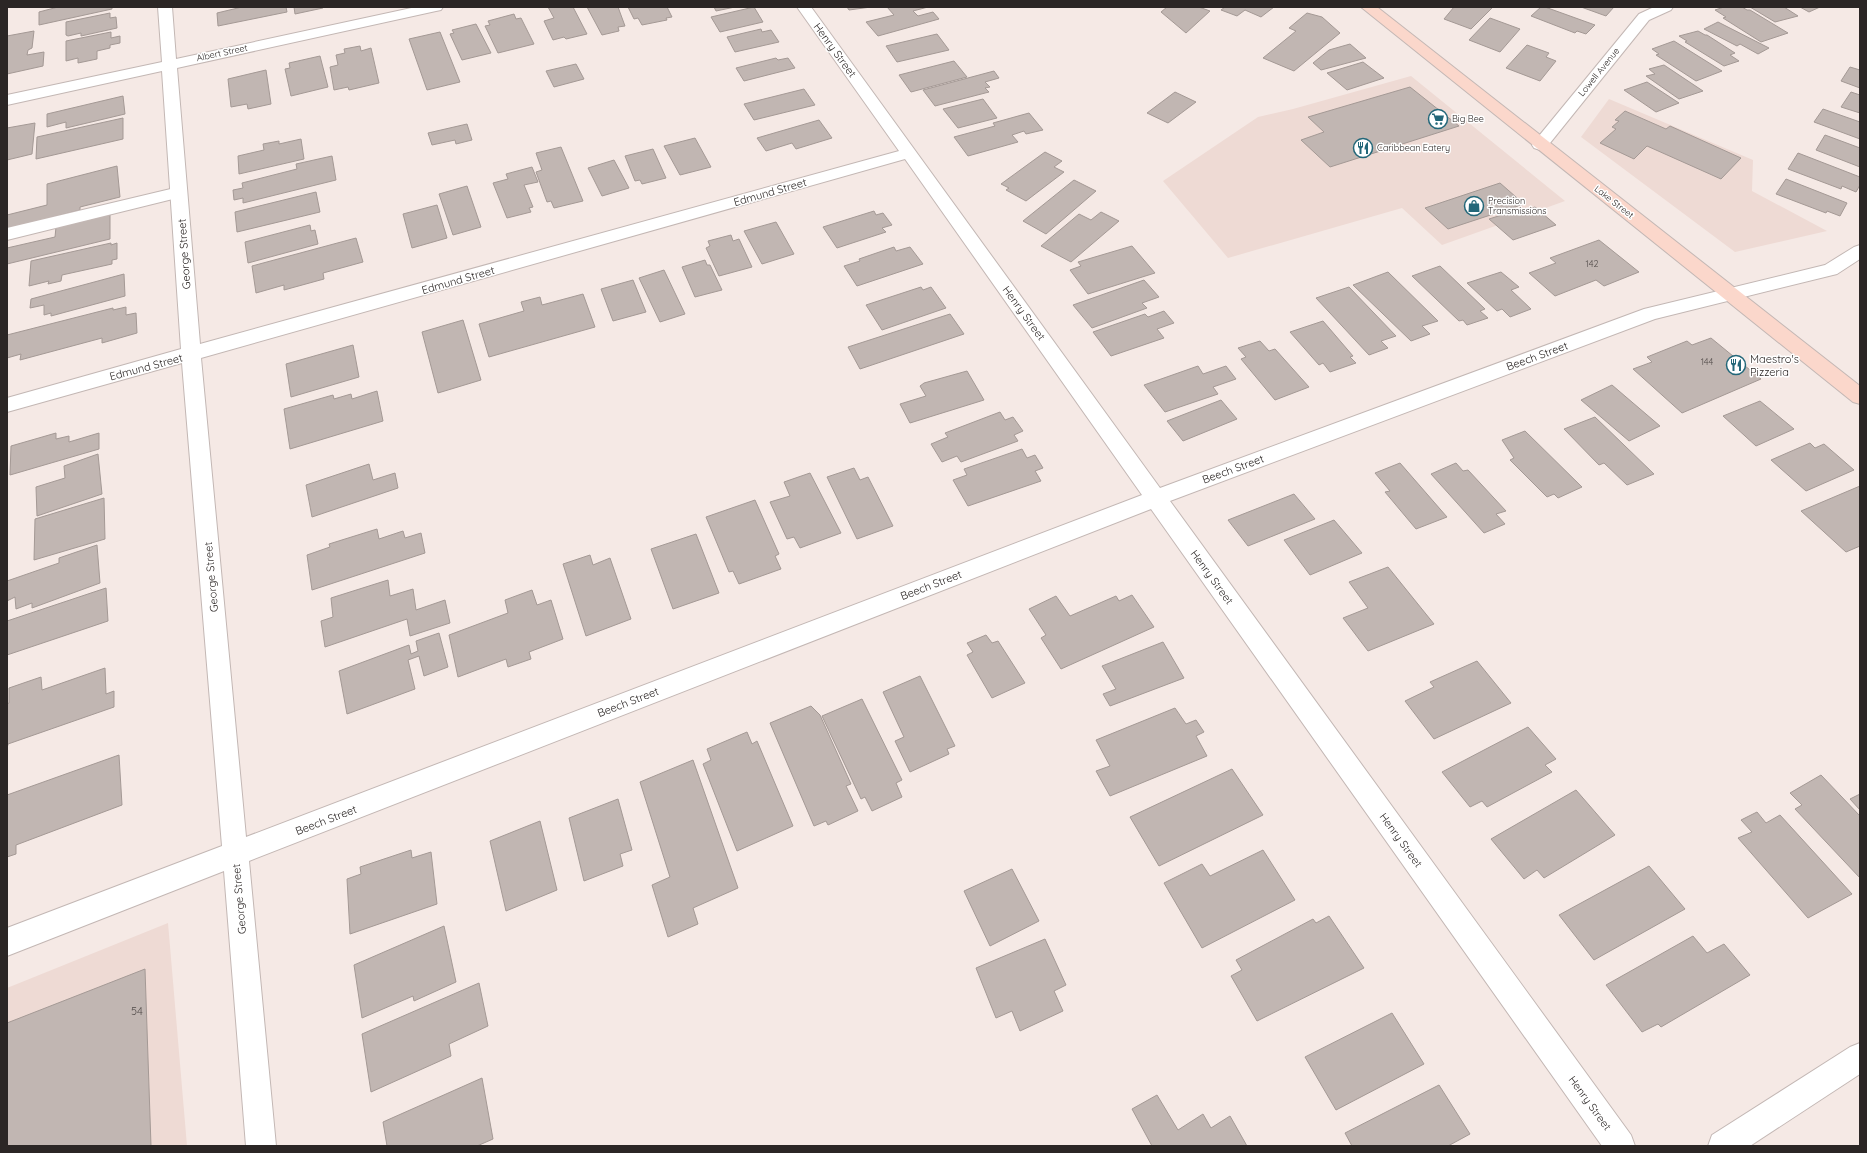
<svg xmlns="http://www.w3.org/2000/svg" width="1867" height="1153" font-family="Quicksand,sans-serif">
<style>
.built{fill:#eedad4}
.building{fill:#c1b6b2;stroke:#a49995}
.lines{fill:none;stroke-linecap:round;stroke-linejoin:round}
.service-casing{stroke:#c3b7b4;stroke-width:2}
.minor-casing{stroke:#c3b7b4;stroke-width:2}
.secondary-casing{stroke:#c3b7b4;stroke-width:2}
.service{fill:#fff;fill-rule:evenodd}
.minor{fill:#fff;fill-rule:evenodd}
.secondary{fill:#fbd7cb;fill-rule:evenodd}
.labels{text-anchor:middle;stroke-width:3;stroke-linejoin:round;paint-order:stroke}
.far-street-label{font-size:9px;fill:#2b2625;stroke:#fff}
.far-poi-label{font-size:9px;fill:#2b2625;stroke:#fff;text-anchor:start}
.number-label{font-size:9px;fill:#504a48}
.street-label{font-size:11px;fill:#2b2625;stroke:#fff}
.poi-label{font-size:11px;fill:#2b2625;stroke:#fff;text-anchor:start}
.near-number-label{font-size:11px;fill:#504a48}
</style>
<rect width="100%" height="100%" fill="#f5e9e5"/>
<!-- built -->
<g class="built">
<polygon points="1411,76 1565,201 1442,245 1402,208 1228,258 1163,181 1258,117 1293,109"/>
<polygon points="1609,99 1753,160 1752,191 1827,231 1735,252 1581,137"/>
<polygon points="168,923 187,1146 7,1146 7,988"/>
</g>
<!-- building -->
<g class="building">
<polygon points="58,7 112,7 112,9 39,25 39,12"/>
<polygon points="242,7 286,7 287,12 218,26 217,13"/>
<polygon points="294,7 322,7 323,8 295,14"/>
<polygon points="548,7 573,7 587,34 566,39 564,37 553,40 544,21 554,18"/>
<polygon points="587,7 618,7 625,26 618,27 619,31 602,35"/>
<polygon points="628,7 667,7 672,17 666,18 667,20 642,25 638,18 634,19"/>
<polygon points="714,7 735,7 716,11"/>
<polygon points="754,7 763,22 720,32 711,17"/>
<polygon points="847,7 871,7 849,10"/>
<polygon points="887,7 928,7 913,11 918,16 933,12 939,19 878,36 866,22 894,15"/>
<polygon points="1167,7 1199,7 1210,11 1186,33 1161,12"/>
<polygon points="1225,7 1274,7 1261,17 1245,10 1237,16 1221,10"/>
<polygon points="1454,7 1493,7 1471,29 1444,19"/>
<polygon points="1541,7 1545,7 1595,25 1586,34 1577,31 1575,33 1531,16"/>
<polygon points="1581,7 1614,7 1606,16"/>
<polygon points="1724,7 1742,7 1747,10 1750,10 1788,33 1761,42 1723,18 1726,17 1715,10"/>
<polygon points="1750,7 1784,7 1798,16 1775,22"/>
<polygon points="1800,7 1820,7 1809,12"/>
<polygon points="110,13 110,18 116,17 117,28 81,36 81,33 68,36 66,35 66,22"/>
<polygon points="1307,13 1322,17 1340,33 1294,71 1263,58 1296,31 1289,28"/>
<polygon points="514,14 516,19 521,18 534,44 498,53 485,26 490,25 488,21"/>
<polygon points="1490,18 1520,29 1500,52 1469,40"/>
<polygon points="1718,22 1769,48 1758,54 1740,44 1737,46 1704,29"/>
<polygon points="476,24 491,53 462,60 450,34 454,33 452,30"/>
<polygon points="761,29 762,32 771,30 779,42 735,52 727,37"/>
<polygon points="34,31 32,48 28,50 27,55 44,52 43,66 7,74 7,36"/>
<polygon points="1698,31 1705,35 1707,35 1735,53 1730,55 1739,61 1724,66 1685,42 1687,41 1679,36"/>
<polygon points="111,32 111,38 120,36 120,43 110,45 110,48 97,51 97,59 78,63 78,58 66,61 66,41"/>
<polygon points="440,32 460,82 427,90 409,39"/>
<polygon points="937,34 949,50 897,62 886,46"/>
<polygon points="1674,41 1722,71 1696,81 1656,55 1659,54 1652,49"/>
<polygon points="1350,44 1366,58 1321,70 1313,63 1329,50"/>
<polygon points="1527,45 1549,53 1546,57 1556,61 1540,81 1506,68"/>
<polygon points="360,46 361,51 371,48 379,83 349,90 348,87 334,90 330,67 338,65 336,55 345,53 344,49"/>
<polygon points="320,56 328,87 291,96 285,69 290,68 289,63"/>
<polygon points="776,58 778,60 788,58 795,68 744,81 736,68"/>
<polygon points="954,61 967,77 911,92 899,75"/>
<polygon points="1363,62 1384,78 1347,90 1327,73"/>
<polygon points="576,64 584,79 554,87 546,71"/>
<polygon points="1664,65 1703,91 1679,99 1646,76 1655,74 1649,69"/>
<polygon points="1850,67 1860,70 1860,88 1841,81"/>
<polygon points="266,70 271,104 248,109 247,104 231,107 228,79"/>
<polygon points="994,71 999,78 985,82 990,87 985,88 989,92 935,106 923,90"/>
<polygon points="1647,82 1679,103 1656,112 1624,90"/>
<polygon points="1410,87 1459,126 1330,167 1301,140 1324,132 1308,117"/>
<polygon points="804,89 815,105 754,120 744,104"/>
<polygon points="1175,92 1196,102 1168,123 1147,113"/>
<polygon points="1851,92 1860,95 1860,113 1841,107"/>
<polygon points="123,96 125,114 66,128 66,122 47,127 47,114"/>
<polygon points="983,99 997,118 958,128 943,109"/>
<polygon points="1823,109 1860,122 1860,139 1814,122"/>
<polygon points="1625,111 1666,129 1670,126 1741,158 1721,179 1647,146 1634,159 1600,143 1616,129 1612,127 1619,121 1615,120"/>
<polygon points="1029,113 1043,130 1026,134 1024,131 1012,135 1018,142 968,156 954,137 995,126 993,123"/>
<polygon points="123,118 123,139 36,159 37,137"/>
<polygon points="819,120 832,138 796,149 792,143 766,151 757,138"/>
<polygon points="35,123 32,154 7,160 7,128"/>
<polygon points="467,124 472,140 456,144 455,140 432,145 428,133"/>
<polygon points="1825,135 1860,148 1860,167 1816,150"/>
<polygon points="695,138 711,167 680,175 664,146"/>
<polygon points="301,139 304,159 239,174 238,156 264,150 263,144 279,141 279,144"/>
<polygon points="561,147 583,201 554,208 551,201 547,202 536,172 542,170 536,153"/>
<polygon points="653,149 666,178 642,184 640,180 635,181 625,156"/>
<polygon points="1045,152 1062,161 1054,167 1064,172 1026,201 1006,190 1009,188 1001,184"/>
<polygon points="1798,153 1860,177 1860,185 1856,192 1842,186 1841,189 1788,169"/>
<polygon points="332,156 336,180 243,203 243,198 234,200 233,190 243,188 242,183 297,169 296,164"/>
<polygon points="614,160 629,188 602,196 588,168"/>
<polygon points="117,166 120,197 80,207 80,210 7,229 7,215 47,205 47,184"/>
<polygon points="532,167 538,182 524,185 533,207 529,208 531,212 507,218 493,183 508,179 506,174"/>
<polygon points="1786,179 1847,203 1840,216 1827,211 1826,213 1776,194"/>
<polygon points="1074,180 1096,191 1046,234 1023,221"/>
<polygon points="1500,183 1524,204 1448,229 1425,208"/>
<polygon points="467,186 481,227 453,235 439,194"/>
<polygon points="316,192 320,212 237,232 235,212"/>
<polygon points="437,205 447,238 412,248 403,214"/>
<polygon points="1535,207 1556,225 1513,240 1489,219 1524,208 1526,210"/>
<polygon points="874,211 876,215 883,213 892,225 882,228 886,232 837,248 823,227"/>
<polygon points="1101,212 1119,221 1071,262 1041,246 1079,214 1091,220"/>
<polygon points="110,214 110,239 7,264 7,248 55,237 56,227"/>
<polygon points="776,222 794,254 762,264 744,231"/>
<polygon points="310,225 311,231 315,230 318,244 248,263 245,242"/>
<polygon points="731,235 733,241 739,239 752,267 719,276 706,248 710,246 708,241"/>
<polygon points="356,238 363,262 323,273 324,279 284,290 284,285 256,293 252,266"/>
<polygon points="1599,240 1639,272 1604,286 1596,280 1555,296 1529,273 1556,263 1550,258"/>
<polygon points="111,243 111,245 117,243 117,259 112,260 112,264 62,275 61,281 48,284 49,281 29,286 31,261"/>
<polygon points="1132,246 1155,273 1088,294 1070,270 1081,266 1078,262"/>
<polygon points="894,247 896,251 910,247 923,264 857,286 844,266 860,261 859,259"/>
<polygon points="705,260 707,265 710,265 722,290 695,297 682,267"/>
<polygon points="1440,266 1485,309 1480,311 1488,318 1467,325 1463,320 1459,321 1412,276"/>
<polygon points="664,270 685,314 660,322 639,278"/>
<polygon points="1388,272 1438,321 1422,326 1430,334 1411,341 1353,285"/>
<polygon points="1501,272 1519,287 1511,290 1531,309 1510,317 1502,309 1497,311 1467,283"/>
<polygon points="124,274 125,296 51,316 51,313 44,315 44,305 30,308 31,299"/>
<polygon points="633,280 646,312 613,321 601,289"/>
<polygon points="1144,280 1159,297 1142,303 1147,308 1092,328 1073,305"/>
<polygon points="921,287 923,290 931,287 946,308 882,330 866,305"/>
<polygon points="1349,287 1396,336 1381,341 1388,348 1369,355 1316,298"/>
<polygon points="583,294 595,327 489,357 479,324 524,311 521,302 540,297 542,305"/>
<polygon points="126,307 126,315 136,313 137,333 102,343 102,338 20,360 21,354 7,358 7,335 113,308 113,310"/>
<polygon points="1164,311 1174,323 1157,329 1164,338 1111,356 1093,332 1145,314 1148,317"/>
<polygon points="950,314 964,334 860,369 848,347"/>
<polygon points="463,320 481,380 438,393 422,332"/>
<polygon points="1323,321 1353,356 1350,357 1356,363 1330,372 1323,363 1319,365 1290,332"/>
<polygon points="1711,338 1761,379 1682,413 1633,369 1652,362 1647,357 1687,341 1692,345"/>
<polygon points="1260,341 1269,351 1275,349 1309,387 1275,400 1241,359 1246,357 1238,348"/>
<polygon points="353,345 359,377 291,397 286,364"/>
<polygon points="1198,366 1203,374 1226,366 1236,379 1213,387 1218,394 1165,412 1144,385"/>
<polygon points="967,371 984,400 910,423 900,404 926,396 920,386 924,383"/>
<polygon points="1612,385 1660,426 1629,441 1581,400"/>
<polygon points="377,391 383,421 290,449 284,409 333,395 334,399 351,394 352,399"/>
<polygon points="1221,400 1237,419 1183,441 1167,421"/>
<polygon points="1760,401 1794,429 1756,446 1723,416"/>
<polygon points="1000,412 1005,420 1013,417 1023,431 1014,435 1018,441 961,462 957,456 942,462 931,444 948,437 945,433"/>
<polygon points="1595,417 1654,474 1627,485 1604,463 1599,465 1564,429"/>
<polygon points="1525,431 1582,487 1558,498 1554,494 1547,497 1510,460 1514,458 1502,440"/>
<polygon points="56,433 56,439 69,436 69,442 99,433 99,449 10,475 11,446"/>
<polygon points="1810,443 1815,448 1824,444 1854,470 1806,491 1771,460"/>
<polygon points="1022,449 1027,458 1035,455 1043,468 1035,471 1041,481 968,506 953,480 967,475 964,469"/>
<polygon points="98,454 102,494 37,516 36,487 65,478 64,466"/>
<polygon points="1400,463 1447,517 1416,529 1385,492 1390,491 1375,473"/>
<polygon points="1456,463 1463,471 1468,470 1506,511 1496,514 1505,524 1484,533 1431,474"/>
<polygon points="369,464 373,480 395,473 398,488 312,517 306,485"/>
<polygon points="854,468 860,480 868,477 893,526 857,539 827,477"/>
<polygon points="810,473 841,533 800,548 794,537 787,539 770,502 790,496 784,482"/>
<polygon points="1860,486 1860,546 1846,552 1801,511"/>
<polygon points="1294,494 1315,519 1248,546 1228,520"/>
<polygon points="104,498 105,539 34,560 35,519"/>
<polygon points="755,500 779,554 775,556 781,569 739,584 733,571 729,572 706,517"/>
<polygon points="1334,520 1362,553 1310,575 1284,540"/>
<polygon points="377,529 379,539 403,531 405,538 421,533 425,553 312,590 307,555 330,547 329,544"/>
<polygon points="696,534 719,593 673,609 651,549"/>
<polygon points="97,545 100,583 32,608 32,603 16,609 15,597 7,601 7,581 59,563 59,558"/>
<polygon points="590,555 593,565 610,558 631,619 586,636 563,564"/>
<polygon points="1388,567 1434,624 1368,651 1343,618 1368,608 1349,582"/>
<polygon points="388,580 390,596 413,589 416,610 445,600 450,623 410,636 407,619 325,647 321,621 333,617 331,598"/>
<polygon points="106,588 108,621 7,655 7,621"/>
<polygon points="532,590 537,605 551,600 563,639 529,652 531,659 508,667 506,659 458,677 449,635 508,613 505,600"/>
<polygon points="1132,595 1154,627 1061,669 1041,638 1046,635 1029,609 1056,596 1070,616 1116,596 1119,601"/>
<polygon points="439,633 448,667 424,676 419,656 408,660 415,689 347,714 339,671 409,645 411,654 418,651 416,641"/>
<polygon points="986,635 992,643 998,641 1025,683 992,698 967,655 973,652 967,643"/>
<polygon points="1163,642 1184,678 1110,706 1103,694 1116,689 1102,666"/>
<polygon points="1477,661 1511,703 1434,739 1405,701 1434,687 1430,682"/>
<polygon points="105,668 106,694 114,691 114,707 8,744 7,749 7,704 9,703 9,688 41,677 42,690"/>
<polygon points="920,676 955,746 947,749 949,754 910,772 895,741 904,737 883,692"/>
<polygon points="862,699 902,780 896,783 902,797 872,811 865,797 861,799 822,716"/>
<polygon points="811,706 820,715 851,784 846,786 858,811 828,825 826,821 814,826 770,723"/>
<polygon points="1175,708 1186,724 1196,720 1204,732 1196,736 1207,756 1110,796 1096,771 1110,766 1096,740"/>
<polygon points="1528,727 1556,759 1545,765 1552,772 1487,807 1482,801 1470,807 1442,772"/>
<polygon points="747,732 752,744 757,741 793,826 737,851 703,764 711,760 707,749"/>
<polygon points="119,755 122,805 16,845 16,854 7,857 7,795"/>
<polygon points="693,760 738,888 693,908 698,924 668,937 652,885 670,877 640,782"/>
<polygon points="1232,769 1263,815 1159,866 1130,817"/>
<polygon points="1821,775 1860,816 1860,878 1795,809 1802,805 1790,793"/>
<polygon points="1576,790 1615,835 1544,878 1537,870 1524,879 1491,839"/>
<polygon points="1860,794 1860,810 1850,799"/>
<polygon points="618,799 632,850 620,854 623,866 584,881 569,818"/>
<polygon points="1757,812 1766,823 1780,815 1852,894 1808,918 1738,838 1752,832 1741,820"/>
<polygon points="540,821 557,890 506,911 490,841"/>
<polygon points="411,850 412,858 431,852 437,904 350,934 347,879 361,874 360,867"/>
<polygon points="1263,850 1295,900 1202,948 1164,883 1202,864 1210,876"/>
<polygon points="1649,866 1685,909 1594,960 1559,915"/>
<polygon points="1012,869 1039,921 990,946 964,891"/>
<polygon points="1329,916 1364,968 1257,1021 1231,976 1242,970 1236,960 1313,919 1316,923"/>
<polygon points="444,926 456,982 414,1001 413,996 362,1018 354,965"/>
<polygon points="1693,936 1707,953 1724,944 1750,975 1661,1027 1658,1024 1642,1032 1606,985"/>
<polygon points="1045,939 1066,985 1054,991 1063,1011 1020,1031 1012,1011 996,1018 976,968"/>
<polygon points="145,969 151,1146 7,1146 7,1023"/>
<polygon points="479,983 488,1026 449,1044 451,1056 371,1092 362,1034"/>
<polygon points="1392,1013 1424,1064 1336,1110 1305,1057"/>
<polygon points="482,1078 493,1139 477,1146 387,1146 383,1122"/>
<polygon points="1439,1085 1470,1134 1448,1146 1352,1146 1345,1133"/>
<polygon points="1157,1095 1178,1130 1203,1114 1211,1128 1230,1116 1247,1146 1152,1146 1132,1109"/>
</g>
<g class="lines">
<!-- service casing -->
<g class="service-casing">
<polygon id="service" points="179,187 185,188 187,192 185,196 7,240 7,228"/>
</g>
<!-- minor casing -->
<g class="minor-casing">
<g id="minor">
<path d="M158,7H172L176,59L416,7H443L441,10L436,11L177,68L200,344L899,151L797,7H811L1160,488L1644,309L1825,265L1854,247L1860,245V259L1837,274L1655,319L1170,501L1631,1135L1635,1146H1602L1151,509L249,861L276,1146H246L224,871L7,956V928L222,846L182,363L7,412V398L181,349L162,71L7,105V95L162,62ZM905,159L1142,495L246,837L201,358Z"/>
<polygon points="1654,7 1673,7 1671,10 1649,20 1546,148 1540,150 1534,148 1532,145 1534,142 1639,14"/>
<polygon points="1860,1043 1860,1074 1750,1146 1708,1146 1712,1135 1850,1047"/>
</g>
</g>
<!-- secondary casing -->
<g class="secondary-casing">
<polygon id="secondary" points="1361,7 1377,7 1860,386 1860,404 1853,402"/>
</g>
<!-- service -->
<use href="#service" class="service"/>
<!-- minor -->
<use href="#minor" class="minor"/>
<!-- secondary -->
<use href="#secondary" class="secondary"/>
</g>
<!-- icons -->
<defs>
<g id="supermarket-ring" transform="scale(1)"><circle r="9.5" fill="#fff" stroke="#236779" stroke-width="1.5"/><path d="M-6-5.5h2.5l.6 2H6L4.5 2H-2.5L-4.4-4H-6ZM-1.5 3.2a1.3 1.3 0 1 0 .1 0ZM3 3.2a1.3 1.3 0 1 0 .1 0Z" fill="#236779"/></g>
<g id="restaurant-ring" transform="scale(1)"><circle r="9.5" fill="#fff" stroke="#236779" stroke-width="1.5"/><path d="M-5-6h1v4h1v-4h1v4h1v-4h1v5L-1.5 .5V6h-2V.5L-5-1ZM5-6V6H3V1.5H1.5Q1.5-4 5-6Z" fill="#236779"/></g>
<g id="shop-ring" transform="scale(1)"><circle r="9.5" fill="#fff" stroke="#236779" stroke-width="1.5"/><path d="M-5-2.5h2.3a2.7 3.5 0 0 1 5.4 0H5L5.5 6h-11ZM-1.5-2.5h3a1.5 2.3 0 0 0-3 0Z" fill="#236779"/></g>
</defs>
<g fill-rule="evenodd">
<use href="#supermarket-ring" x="1438" y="119"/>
<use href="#restaurant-ring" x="1363" y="148"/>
<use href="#shop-ring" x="1474" y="206"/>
<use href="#restaurant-ring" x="1736" y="365"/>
</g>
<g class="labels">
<!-- far-street labels -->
<g class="far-street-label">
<text transform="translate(222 53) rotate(-12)" y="3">Albert Street</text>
<text transform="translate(1599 72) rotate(-51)" y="3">Lowell Avenue</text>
<text transform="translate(1614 202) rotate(38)" y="3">Lake Street</text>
</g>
<!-- far-poi labels -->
<g class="far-poi-label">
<text x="1452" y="122">Big Bee</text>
<text x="1377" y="151">Caribbean Eatery</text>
<text x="1488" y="204">Precision<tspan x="1488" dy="10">Transmissions</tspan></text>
</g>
<!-- number labels -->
<g class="number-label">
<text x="1592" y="267">142</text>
<text x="1707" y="365">144</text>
</g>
<!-- street labels -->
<g class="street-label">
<text transform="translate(835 50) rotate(54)" y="4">Henry Street</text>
<text transform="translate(770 192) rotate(-16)" y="4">Edmund Street</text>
<text transform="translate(184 254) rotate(-94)" y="4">George Street</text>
<text transform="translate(458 280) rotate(-16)" y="4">Edmund Street</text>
<text transform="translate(1024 313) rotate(54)" y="4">Henry Street</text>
<text transform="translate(1537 356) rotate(-20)" y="4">Beech Street</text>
<text transform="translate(146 367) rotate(-15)" y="4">Edmund Street</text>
<text transform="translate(1233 469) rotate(-20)" y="4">Beech Street</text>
<text transform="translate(211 577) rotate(-95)" y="4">George Street</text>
<text transform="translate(1212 577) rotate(54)" y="4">Henry Street</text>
<text transform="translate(931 585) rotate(-21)" y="4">Beech Street</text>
<text transform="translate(628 702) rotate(-21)" y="4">Beech Street</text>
<text transform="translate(326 820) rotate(-21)" y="4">Beech Street</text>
<text transform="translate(1401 840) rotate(54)" y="4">Henry Street</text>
<text transform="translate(239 899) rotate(-95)" y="4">George Street</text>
<text transform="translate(1590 1103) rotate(54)" y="4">Henry Street</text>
</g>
<!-- poi labels -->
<g class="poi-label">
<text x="1750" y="363">Maestro's<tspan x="1750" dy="13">Pizzeria</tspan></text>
</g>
<!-- near-number labels -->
<g class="near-number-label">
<text x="137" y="1015">54</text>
</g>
</g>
<!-- border -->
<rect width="1867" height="1153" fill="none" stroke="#2b2625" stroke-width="16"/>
</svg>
